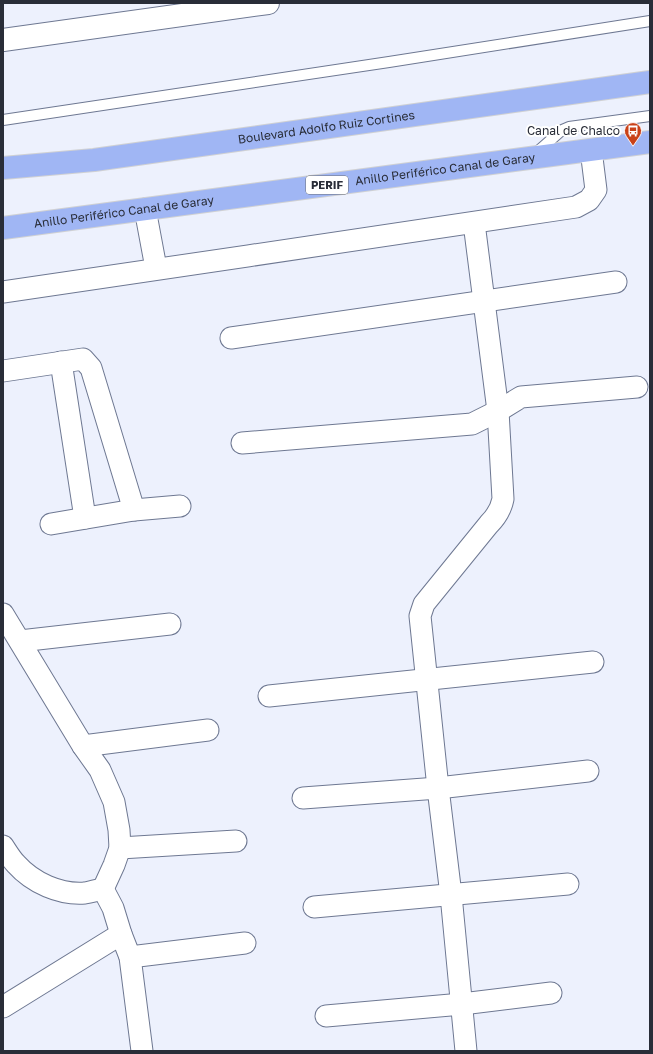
<svg xmlns="http://www.w3.org/2000/svg" width="653" height="1054" font-family="'Golos Text',sans-serif">
<style>
.lines{fill:none;stroke-linecap:round;stroke-linejoin:round}
.service-casing{stroke:#6e7892;stroke-width:12}
.minor-casing{stroke:#6e7892;stroke-width:23}
.secondary-casing{stroke:#6e7892;stroke-width:24}
.trunk-casing{stroke:#d0d1d3;stroke-width:24}
.service{stroke:#fff;stroke-width:10}
.minor{stroke:#fff;stroke-width:21}
.secondary{stroke:#fff;stroke-width:22}
.trunk{stroke:#a0b6f4;stroke-width:22}
.labels{text-anchor:middle;stroke-width:4;stroke-linejoin:round;paint-order:stroke}
.shield{fill:#fff;stroke:#696c74;stroke-width:1}
.shield-label{font-size:11px;font-weight:bold;fill:#292d38}
.street-label{font-size:12px;fill:#292d38;stroke:#fff}
.poi-label{font-size:12px;fill:#292d38;stroke:#fff;text-anchor:end}
</style>
<rect width="100%" height="100%" fill="#edf1fd"/>
<g class="lines">
<!-- service casing -->
<g class="service-casing">
<g id="service">
<polyline points="3,120 389,62 650,21"/>
<polyline points="536,153 562,130 569,127 650,116"/>
</g>
</g>
<!-- minor casing -->
<g class="minor-casing">
<g id="minor">
<polyline points="145,209 156,268"/>
<path d="M3,292C194,263 385,237 576,207L589,200L596,190L591,150"/>
<polyline points="231,338 616,282"/>
<polyline points="61,362 85,518"/>
<polyline points="3,371 83,359 91,368 134,510"/>
<polyline points="242,443 472,424 498,411 521,397 637,387"/>
<polyline points="51,524 134,510 180,506"/>
<polyline points="3,614 83,746 100,770 114,802 119,830 120,848 114,865 103,889"/>
<polyline points="20,641 170,624"/>
<polyline points="269,696 593,662"/>
<polyline points="83,746 208,730"/>
<polyline points="303,798 438,788 588,771"/>
<path d="M3,846C7,852 11,859 16,864C33,883 60,895 85,893C91,892 97,890 103,889"/>
<polyline points="120,848 236,841"/>
<polyline points="103,889 113,908 121,934 130,957 142,1051"/>
<polyline points="314,907 568,884"/>
<polyline points="130,957 245,943"/>
<polyline points="3,1007 121,934"/>
<polyline points="326,1016 462,1004 551,993"/>
<path d="M466,1051L451,895L438,788L420,616L424,604L489,524C497,516 501,509 503,499L498,411L474,223"/>
</g>
</g>
<!-- secondary casing -->
<g class="secondary-casing">
<polyline id="secondary" points="3,40 268,3"/>
</g>
<!-- trunk casing -->
<g class="trunk-casing">
<g id="trunk">
<path id="s1" d="M3,168L94,160L650,82"/>
<path id="s2" d="M3,228L650,142"/>
</g>
</g>
<!-- service -->
<use href="#service" class="service"/>
<!-- minor -->
<use href="#minor" class="minor"/>
<!-- secondary -->
<use href="#secondary" class="secondary"/>
<!-- trunk -->
<use href="#trunk" class="trunk"/>
</g>
<!-- icons -->
<defs>
<g id="bus-pin" transform="scale(0.9)"><path d="M0 17L-7.5 6A9.5 9.5 0 1 1 7.5 6Z" fill="#c94118" stroke="#fff"/><path d="M-5-6H5V4H4V6H2V4H-2V6H-4V4H-5ZM-3.5-4V0h7V-4ZM-3.5 1.2v1.5H-2V1.2ZM2 1.2v1.5H3.5V1.2Z" fill="#fff"/></g>
</defs>
<g fill-rule="evenodd">
<use href="#bus-pin" x="633" y="131"/>
</g>
<g class="labels">
<!-- shield labels -->
<rect class="shield" x="306" y="176" width="42" height="18" rx="3"/>
<g class="shield-label">
<text x="327" y="189">PERIF</text>
</g>
<!-- street labels -->
<g class="street-label">
<text dy="4" stroke="none"><textPath href="#s1" startOffset="326">Boulevard Adolfo Ruiz Cortines</textPath></text>
<text dy="4" stroke="none"><textPath href="#s2" startOffset="446">Anillo Periférico Canal de Garay</textPath></text>
<text dy="4" stroke="none"><textPath href="#s2" startOffset="122">Anillo Periférico Canal de Garay</textPath></text>
</g>
<!-- poi labels -->
<g class="poi-label">
<text x="620" y="135">Canal de Chalco</text>
</g>
</g>
<!-- border -->
<rect width="653" height="1054" fill="none" stroke="#292d38" stroke-width="8"/>
</svg>
